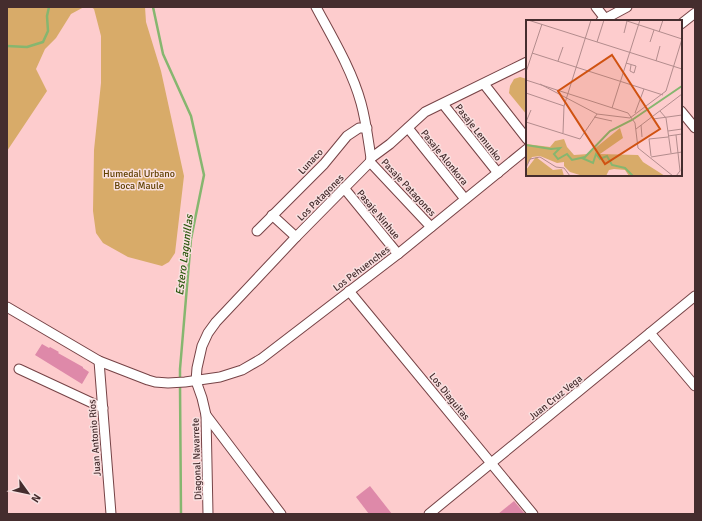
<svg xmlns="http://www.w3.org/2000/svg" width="702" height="521" font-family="Signika,sans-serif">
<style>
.green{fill:#d8ab69}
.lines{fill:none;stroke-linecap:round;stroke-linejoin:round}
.stream{stroke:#86b66f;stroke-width:2.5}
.building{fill:#de89a9}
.minor-casing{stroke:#764346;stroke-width:11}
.minor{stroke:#fff;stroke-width:9}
.labels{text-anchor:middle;stroke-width:3;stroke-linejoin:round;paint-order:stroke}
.street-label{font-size:10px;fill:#452d2e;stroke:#f9e0e0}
.park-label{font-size:10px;fill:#604000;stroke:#f9e0e0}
.water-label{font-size:11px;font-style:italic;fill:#2b570d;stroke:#f9e0e0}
.inset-river{fill:none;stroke:#86b66f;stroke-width:2}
.inset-road{fill:none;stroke:#b38c8d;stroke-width:1}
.view{fill:#d05211;fill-opacity:0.15;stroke:#d05211;stroke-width:2}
.inset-edge{fill:none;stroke:#452d2e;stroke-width:2}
</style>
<rect width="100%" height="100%" fill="#fdcccd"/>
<!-- green -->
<g class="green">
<polygon points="7,7 84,7 71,14 56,38 45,49 36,69 47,91 7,151"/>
<polygon points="91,7 145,7 146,22 161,71 184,176 175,253 169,262 162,266 128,257 103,243 96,233 93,211 94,150 101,83 101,36 94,9"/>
<polygon points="520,77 527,79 527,115 509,93 510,86 514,79"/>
</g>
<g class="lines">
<!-- stream -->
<g class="stream">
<polyline points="153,7 163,54 191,116 204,175 191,239 180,369 180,380"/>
<polyline points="7,46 27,47 43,42 48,31 47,16 49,7"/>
<polyline points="180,385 181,514"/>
</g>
</g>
<!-- building -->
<g class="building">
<polygon points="42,344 49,348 50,347 59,352 58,353 83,367 83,368 89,372 82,384 35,355"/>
<polygon points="370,486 392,514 369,514 356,497"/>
<polygon points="514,501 525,514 498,514"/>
</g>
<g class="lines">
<!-- minor casing -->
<g class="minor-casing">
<g id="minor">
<polyline points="596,7 607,21"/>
<polyline points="601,21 627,7"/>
<polyline points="681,24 695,13"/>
<polyline points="484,84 527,139"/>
<polyline points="443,104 498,173"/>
<polyline points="681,111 695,128"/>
<polyline points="408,128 465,199"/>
<polyline points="371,158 390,144 425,112 527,62"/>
<polyline points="370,162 431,227"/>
<polyline points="344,188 398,254"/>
<polyline points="272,215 296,237"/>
<polyline points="257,231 324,164 347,136 359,128 367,128"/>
<polyline points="349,291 533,514"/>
<polyline points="7,307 99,361 148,380 155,382 168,383 185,382 220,377 242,370 261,359 398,254 527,149"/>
<polyline points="650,333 695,386"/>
<polyline points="99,361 111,514"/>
<polyline points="19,369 103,408"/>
<polyline points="206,415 281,514"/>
<path d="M208,514L206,415L202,398L196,381L197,368L202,346L208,333L216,322L296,237L370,162L371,158C368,139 366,121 361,103C352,70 332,37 316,7"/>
<polyline points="429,514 695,296"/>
</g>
</g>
<!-- minor -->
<use href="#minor" class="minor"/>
</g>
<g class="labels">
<!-- street labels -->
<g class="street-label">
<text transform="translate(479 132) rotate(52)" y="4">Pasaje Lemunko</text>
<text transform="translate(445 157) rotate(51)" y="4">Pasaje Alonkora</text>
<text transform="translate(310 161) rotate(-47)" y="4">Lunaco</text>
<text transform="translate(409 187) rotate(47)" y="4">Pasaje Patagones</text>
<text transform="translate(320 197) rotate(-45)" y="4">Los Patagones</text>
<text transform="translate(379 214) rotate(50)" y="4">Pasaje Ninhue</text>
<text transform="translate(361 268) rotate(-37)" y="4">Los Pehuenches</text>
<text transform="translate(450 396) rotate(51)" y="4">Los Diaguitas</text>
<text transform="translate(555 397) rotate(-39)" y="4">Juan Cruz Vega</text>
<text transform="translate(94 438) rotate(-94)" y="4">Juan Antonio Ríos</text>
<text transform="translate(196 459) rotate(-92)" y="4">Diagonal Navarrete</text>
</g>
<!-- park labels -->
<g class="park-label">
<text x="139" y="177">Humedal Urbano<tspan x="139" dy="12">Boca Maule</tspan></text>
</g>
<!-- water labels -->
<g class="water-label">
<text transform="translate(184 255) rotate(-83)" y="4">Estero Lagunillas</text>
</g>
</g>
<!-- overview -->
<g transform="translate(526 20)">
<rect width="156" height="156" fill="#fdcccd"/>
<path d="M94,108L97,118L74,134L112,135L117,142L139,156H103L99,150L88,149L83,150L80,156H57L44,152L38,146V142L31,143L14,136L6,137L0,147V124L24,127L29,121L38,119L41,127L48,135L62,134ZM10,137L27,150L36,149L38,156H0V150Z" fill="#d8ab69"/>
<path class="inset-river" d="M0,125L25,129L34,128L28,134L32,139L41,134L46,140L59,137L84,111L106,100L156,66M56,138L67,143L70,134L74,139L81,136L86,145L99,148L107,156"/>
<path class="inset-road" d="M2,0L156,49M98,0L156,19M133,12L137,0M98,13L101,1M71,22L78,0M124,22L128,10M6,33L137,75M32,41L37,27M130,41L134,26M100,43L110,46L108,53L104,51L105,45M0,52L16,4M0,60L102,93L109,103L112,128L147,156M14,64L71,94M0,73L38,86M86,88L114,0M134,91L140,98L145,133M109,93L118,69M68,97L86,101M127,99L156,95M0,102L54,119L71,94L104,98L140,71L156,19M0,102L5,90M115,105L116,117M110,109L156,74M142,111L156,109M37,113L38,86L65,0M150,115L154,151L150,156M142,116L156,114M125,136L123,119L142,117M125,137L156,132M0,148L4,139L14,137L30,147L38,148L44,156"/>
<path class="view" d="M86,35L134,109L79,144L32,71Z"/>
<rect width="156" height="156" class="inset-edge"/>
</g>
<!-- border -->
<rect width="702" height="521" fill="none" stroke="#452d2e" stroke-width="16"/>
<!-- north arrow -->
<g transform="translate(28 493) rotate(123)" stroke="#f9e0e0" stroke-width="3" paint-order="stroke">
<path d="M0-3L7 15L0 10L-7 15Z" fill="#452d2e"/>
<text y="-6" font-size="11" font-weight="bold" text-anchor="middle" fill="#452d2e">N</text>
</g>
</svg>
